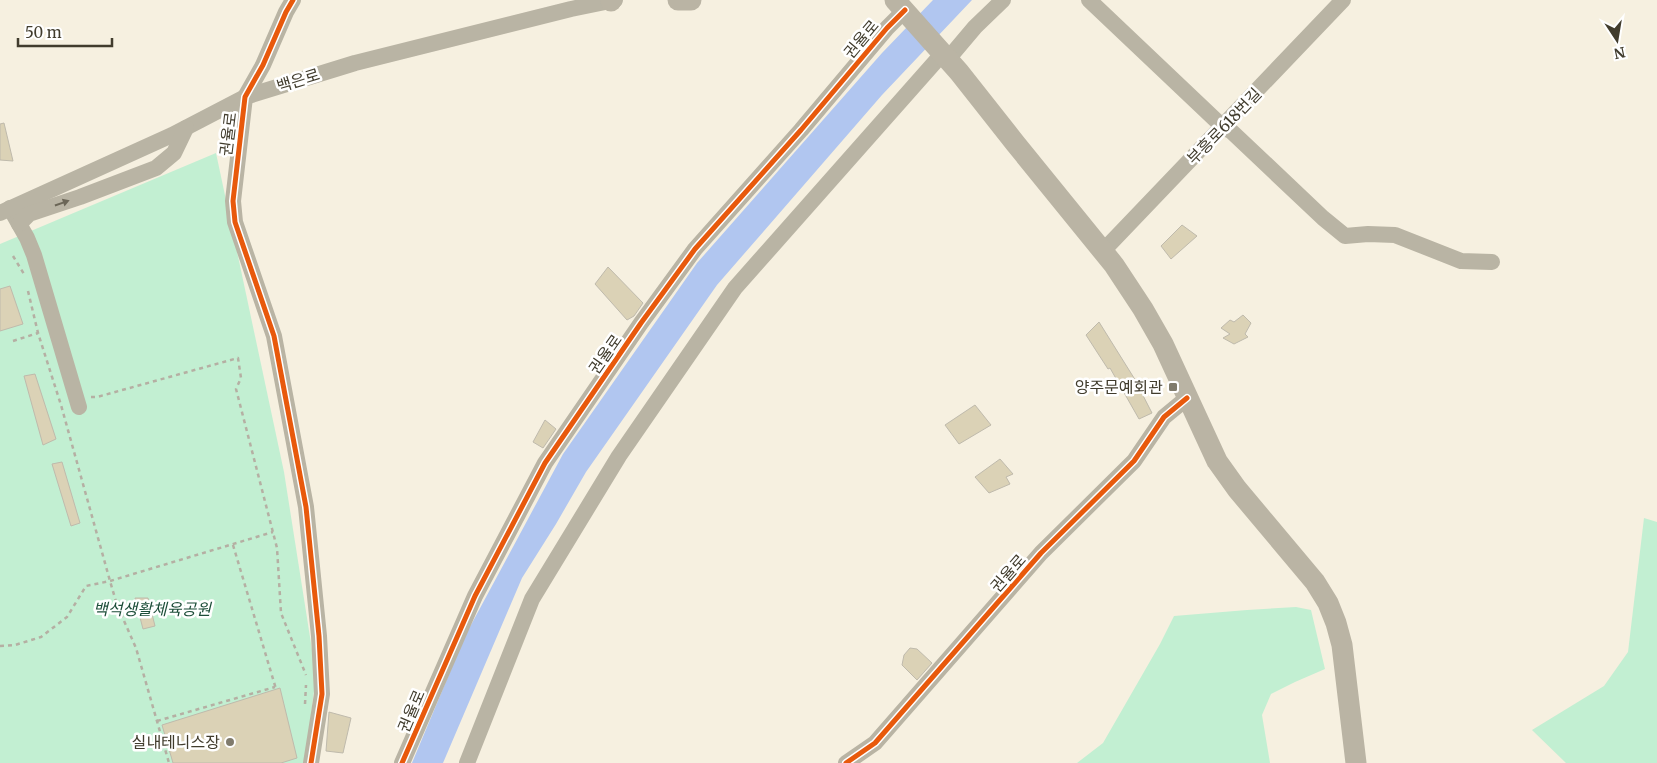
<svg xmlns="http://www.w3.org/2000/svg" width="1657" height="763" font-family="Merriweather,'Noto Sans KR',serif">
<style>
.green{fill:#c2efd2}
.water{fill:#b1c6f0}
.building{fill:#dbd2b6;stroke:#bfbaac}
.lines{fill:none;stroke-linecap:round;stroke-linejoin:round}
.path{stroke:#b5afa3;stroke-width:2.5;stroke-dasharray:4 4;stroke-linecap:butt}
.minor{stroke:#b9b4a4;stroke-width:16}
.major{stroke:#bab4a4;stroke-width:21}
.cycleway-casing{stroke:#fff;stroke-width:8}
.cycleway{stroke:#e8590c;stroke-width:5}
.oneway{fill:#6b6657}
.poi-dot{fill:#807b6c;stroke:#fff;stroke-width:2}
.labels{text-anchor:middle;stroke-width:5;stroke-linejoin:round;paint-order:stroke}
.street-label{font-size:16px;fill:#413c2d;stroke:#fff}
.poi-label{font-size:16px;fill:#413c2d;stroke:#fff;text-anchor:end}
.park-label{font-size:16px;font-style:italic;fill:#1d4e39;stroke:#fff}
</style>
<rect width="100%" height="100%" fill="#f6f0e0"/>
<!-- green -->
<g class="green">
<polygon points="216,153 284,472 316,675 305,763 0,763 0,244"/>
<polygon points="1644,518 1657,522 1657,763 1566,763 1532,730 1604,686 1628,652"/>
<polygon points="1296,607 1311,610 1325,669 1295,682 1271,694 1262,715 1270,763 1077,763 1103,743 1160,644 1174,616 1247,610"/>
</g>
<!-- water -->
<polygon class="water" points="933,0 972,0 882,95 717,285 586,472 556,524 522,578 443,763 412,763 465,636 563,454 697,263 882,53"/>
<!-- building -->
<g class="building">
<polygon points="4,123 13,161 0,160 0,124"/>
<polygon points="1182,225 1197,236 1171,259 1161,246"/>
<polygon points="608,267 643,303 634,316 627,320 595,284"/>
<polygon points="10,286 23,324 0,331 0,289"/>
<polygon points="1243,315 1251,323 1245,334 1248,337 1234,344 1223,338 1230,334 1221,328 1230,320 1234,322"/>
<polygon points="1099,322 1134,378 1152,413 1139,419 1110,368 1108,369 1086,335"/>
<polygon points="35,374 56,439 43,445 24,376"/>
<polygon points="975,405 991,425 959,444 945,425"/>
<polygon points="545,420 556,429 543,448 533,442"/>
<polygon points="1000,459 1013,474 1006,477 1010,484 989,493 975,477"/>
<polygon points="62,462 80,523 71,526 52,464"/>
<polygon points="135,598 148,598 155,626 143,629"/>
<polygon points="910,648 917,649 932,663 917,680 902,665 904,655"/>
<polygon points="280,688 297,758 281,763 173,763 162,725"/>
<polygon points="329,712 351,718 343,753 326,751"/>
</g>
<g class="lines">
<!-- path -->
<g class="path">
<polyline points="13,256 24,274"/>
<polyline points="28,291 38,333 61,405 110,581 117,605 136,648 169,763"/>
<polyline points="13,341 38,333"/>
<polyline points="91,397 97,397 238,358 241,378 236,389 277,548 281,613 306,675"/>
<polyline points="233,545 276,689"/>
<polyline points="0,646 15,645 41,637 67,617 86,586 110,581 273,532"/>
<polyline points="305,704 306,685"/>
<polyline points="157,721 275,687"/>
</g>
<!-- minor -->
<g class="minor">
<polyline points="293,0 286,12 263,65 245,97 233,201 235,222 274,336 306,507 319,636 322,694 311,763"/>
<polyline points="1089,0 1223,127 1231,131 1323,218 1345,236 1368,234 1395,235 1461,261 1492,262"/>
<polyline points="948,59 975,27 1003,0"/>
<polyline points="10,208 27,238 34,255 79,407"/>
<polyline points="0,213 172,135 245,97 355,63 571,9 615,0"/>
<polyline points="19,224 29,214 80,197 156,168 174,153 186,128"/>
<polyline points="1103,251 1343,0"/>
<polyline points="402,763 475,596 545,463 641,323 695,249 801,130 887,28 905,10"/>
<polyline points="467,763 532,599 619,456 735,288 943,53"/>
<polyline points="846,763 875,743 1041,553 1134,461 1164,417 1187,398"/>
</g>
<!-- major -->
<g class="major">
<polyline points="678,0 691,0"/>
<polyline points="895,0 959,72 1015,143 1114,265 1143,309 1163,344 1217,461 1237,489 1315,582 1328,603 1336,623 1342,645 1356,763"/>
<polyline points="611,1 611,0"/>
</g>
<!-- cycleway casing -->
<g class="cycleway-casing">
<g id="cycleway">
<polyline points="293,0 286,12 263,65 245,97 233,201 235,222 274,336 306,507 319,636 322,694 311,763"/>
<polyline points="402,763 475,596 545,463 641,323 695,249 801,130 887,28 905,10"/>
<polyline points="846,763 875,743 1041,553 1134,461 1164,417 1187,398"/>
</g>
</g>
<!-- cycleway -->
<use href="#cycleway" class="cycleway"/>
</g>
<!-- one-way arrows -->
<defs><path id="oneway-solid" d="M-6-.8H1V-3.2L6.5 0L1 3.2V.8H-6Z" transform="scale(1.25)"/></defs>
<use class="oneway" href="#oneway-solid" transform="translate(62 203) rotate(-19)"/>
<!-- markers -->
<g class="poi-dot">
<rect x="1168" y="382" width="10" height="10" rx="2.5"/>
<circle cx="230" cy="742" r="5"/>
</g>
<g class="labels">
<!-- street labels -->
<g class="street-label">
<text transform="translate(861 39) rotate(-50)" y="6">권율로</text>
<text transform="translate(298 80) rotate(-17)" y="6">백은로</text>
<text transform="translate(1224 126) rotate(-46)" y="6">부흥로618번길</text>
<text transform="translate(228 134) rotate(-83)" y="6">권율로</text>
<text transform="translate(605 354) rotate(-55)" y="6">권율로</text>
<text transform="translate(1008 573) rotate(-49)" y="6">권율로</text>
<text transform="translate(411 711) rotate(-67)" y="6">권율로</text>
</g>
<!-- poi labels -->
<g class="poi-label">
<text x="1163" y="393">양주문예회관</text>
<text x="220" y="748">실내테니스장</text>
</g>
<!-- park labels -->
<g class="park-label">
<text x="152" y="615">백석생활체육공원</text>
</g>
</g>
<!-- north arrow -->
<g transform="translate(1617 40) rotate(168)" stroke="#ffffff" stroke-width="4" paint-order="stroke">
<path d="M0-4L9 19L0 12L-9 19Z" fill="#413c2d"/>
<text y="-8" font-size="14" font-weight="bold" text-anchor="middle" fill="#413c2d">N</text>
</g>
<!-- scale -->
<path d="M18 38v8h94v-8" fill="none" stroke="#413c2d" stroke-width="2.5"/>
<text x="25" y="38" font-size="15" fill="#413c2d" stroke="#ffffff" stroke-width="4" paint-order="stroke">50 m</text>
</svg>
